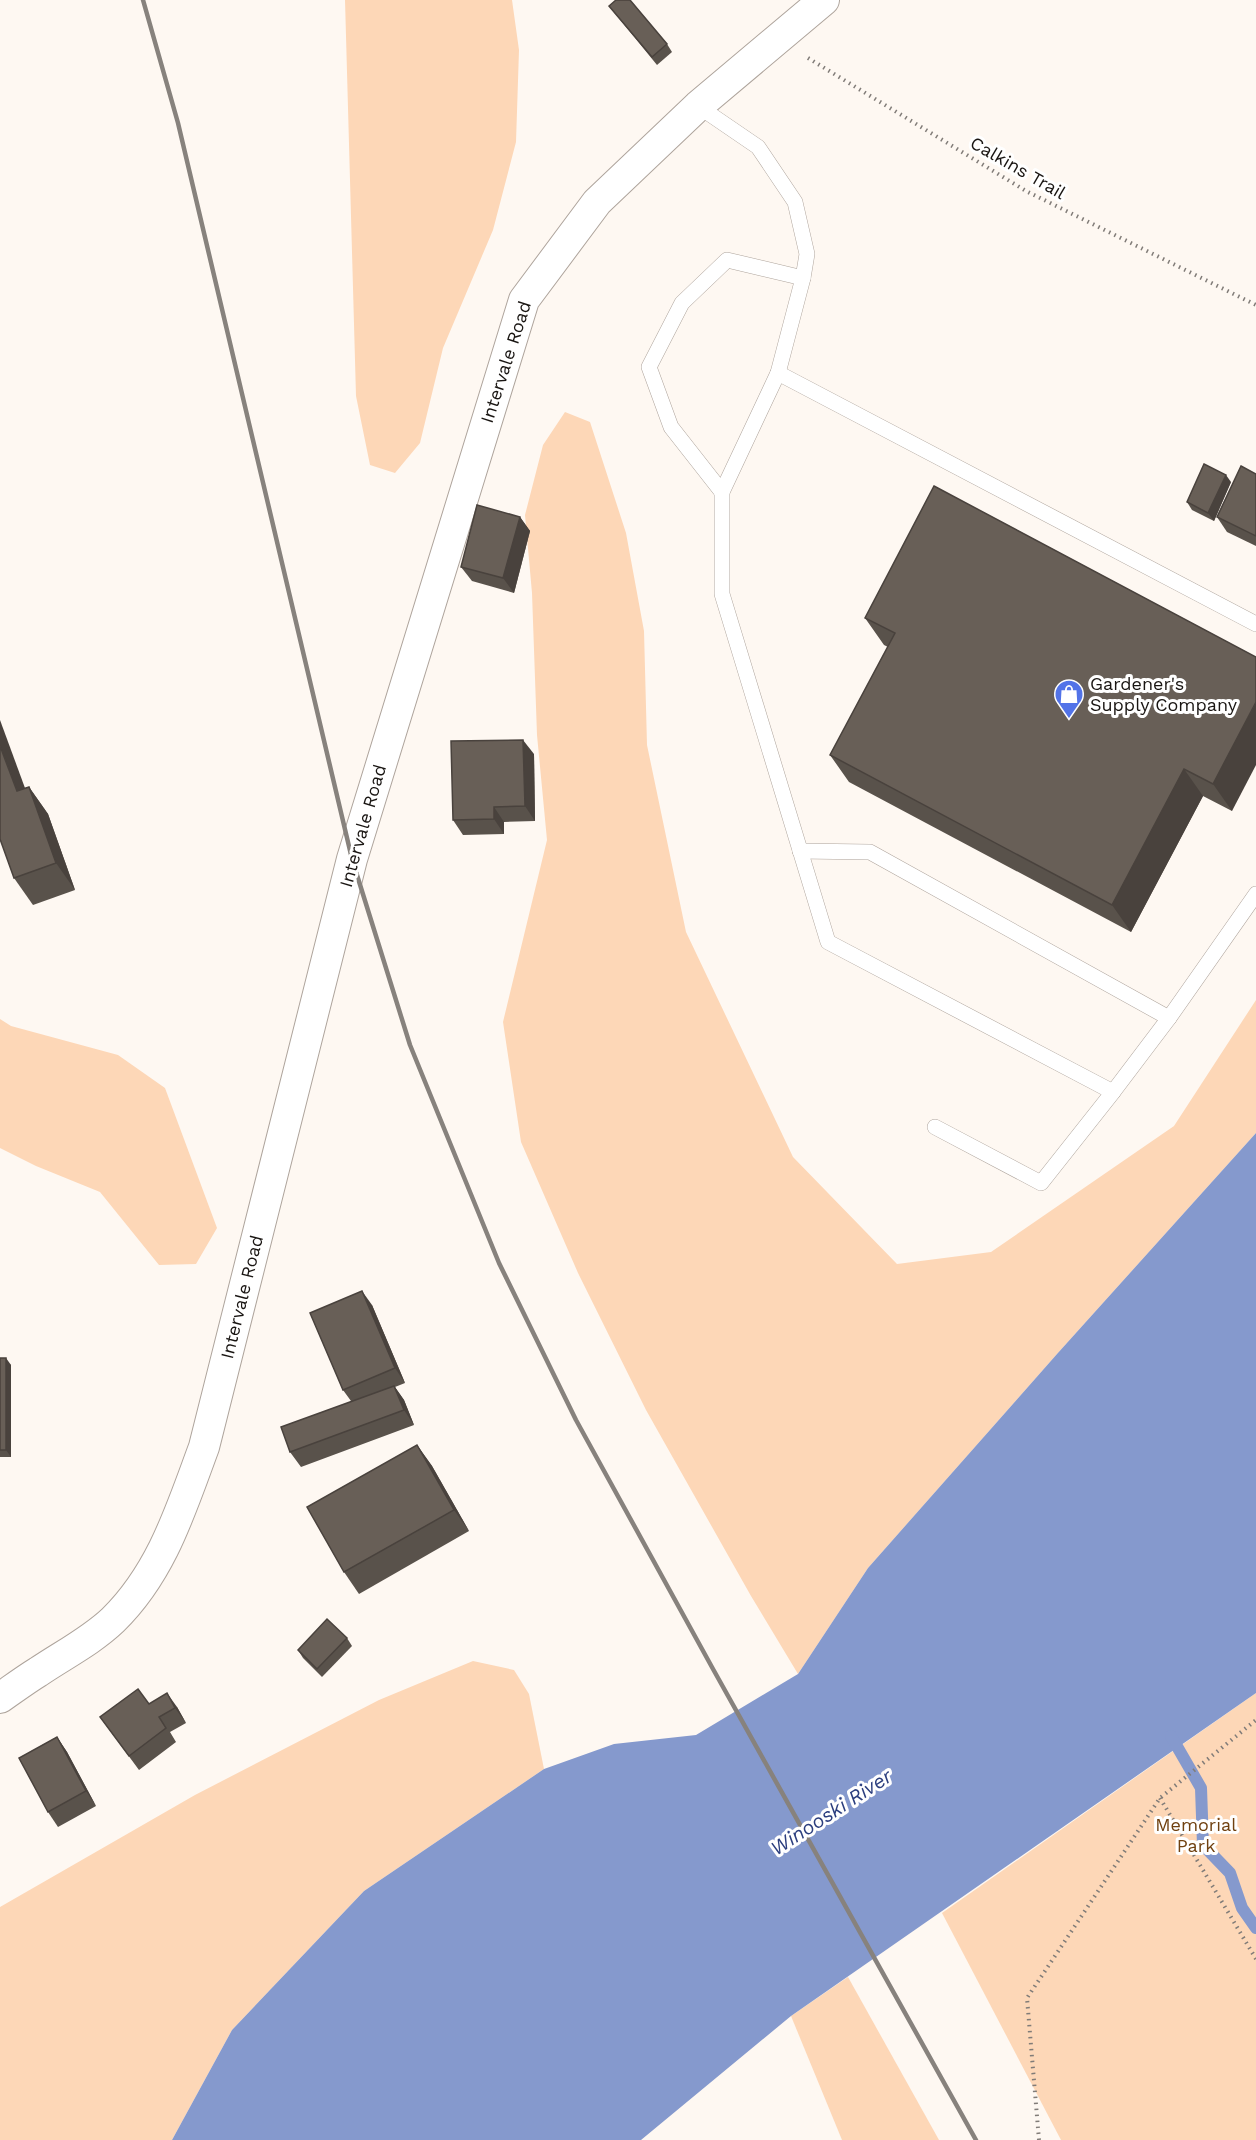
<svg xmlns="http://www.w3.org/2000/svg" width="1256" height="2140" font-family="'Work Sans',sans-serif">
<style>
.green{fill:#fdd7b7}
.water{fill:#8599cd}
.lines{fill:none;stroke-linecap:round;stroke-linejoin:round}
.stream{stroke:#8599cd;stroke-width:12}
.service-casing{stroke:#aea49c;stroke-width:16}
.minor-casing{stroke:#aea49c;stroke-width:32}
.path{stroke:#817c78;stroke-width:4;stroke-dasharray:1.5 4.5;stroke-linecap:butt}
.service{stroke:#fff;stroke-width:15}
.minor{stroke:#fff;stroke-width:30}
.rail{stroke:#87827d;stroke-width:4.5}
.wall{fill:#59524b}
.shaded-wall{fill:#49423d}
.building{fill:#685f57;stroke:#49423d;stroke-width:1.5}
.labels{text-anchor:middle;stroke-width:6;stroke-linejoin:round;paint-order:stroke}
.street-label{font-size:18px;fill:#191512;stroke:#fff}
.poi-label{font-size:18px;fill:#191512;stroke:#fff;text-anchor:start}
.park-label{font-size:18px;fill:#704110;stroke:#fff}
.water-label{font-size:20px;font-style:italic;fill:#2b3e7e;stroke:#fff}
</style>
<rect width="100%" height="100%" fill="#fef8f2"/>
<!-- green -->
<g class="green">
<polygon points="345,0 512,0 519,50 516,142 493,230 443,348 420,443 395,473 370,465 356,396"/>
<polygon points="565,412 590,422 626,533 644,631 647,745 686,932 793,1157 897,1264 991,1252 1174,1126 1256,1000 1256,1133 1057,1354 868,1568 798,1674 751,1596 646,1410 578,1273 521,1142 503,1022 547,840 537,735 532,593 525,515 543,445"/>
<polygon points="0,1019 11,1026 118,1055 165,1088 217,1228 196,1264 159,1265 100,1192 36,1166 0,1148"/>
<polygon points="473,1661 514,1670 529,1694 544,1769 364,1891 232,2030 172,2140 0,2140 0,1907 195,1795 379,1700"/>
<polygon points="1256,1693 1256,2140 1061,2140 942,1913"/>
<polygon points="848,1977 939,2140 842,2140 791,2016"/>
</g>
<!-- water -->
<polygon class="water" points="1256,1133 1256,1693 791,2016 641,2140 172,2140 232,2030 364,1891 544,1769 614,1744 696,1735 798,1674 868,1568 1057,1354"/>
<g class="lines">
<!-- stream -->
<polyline class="stream" points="1171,1736 1201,1788 1203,1845 1230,1873 1242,1908 1256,1928"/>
<!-- service casing -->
<g class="service-casing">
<g id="service">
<polyline points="698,106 758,147 795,202 807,254 803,278 778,373 722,492 722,594 828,942 1113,1092 1169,1018 1256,894"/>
<polyline points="778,373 1256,624"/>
<polyline points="722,492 671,427 649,367 682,303 727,260 803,278"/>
<polyline points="800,851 870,852 1169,1018"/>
<polyline points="935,1127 1041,1183 1113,1092"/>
</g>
</g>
<!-- minor casing -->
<g class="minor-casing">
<path id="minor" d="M0,1698C13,1689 25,1680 38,1672C63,1655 91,1641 113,1620C162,1572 181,1509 204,1447L352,859L524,300L597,202L698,106L824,0"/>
</g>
<!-- path -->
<g class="path">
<polyline points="808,58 1026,191 1256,305"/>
<polyline points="1160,1798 1256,1959"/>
<polyline points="1039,2140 1027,1998 1160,1798 1256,1720"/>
</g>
<!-- service -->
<use href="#service" class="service"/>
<!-- minor -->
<use href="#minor" class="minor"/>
<!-- rail -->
<polyline class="rail" points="143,0 178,123 352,859 410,1045 499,1263 576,1420 713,1669 976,2140"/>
</g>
<!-- wall -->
<g class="wall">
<polygon points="609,6 667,44 672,52 657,65"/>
<polygon points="1256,474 1256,546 1227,532 1217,517"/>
<polygon points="1231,482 1214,521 1192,510 1187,502"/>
<polygon points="520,517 530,531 514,593 472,581 461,567"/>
<polygon points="865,618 1256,657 1232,811 1203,796 1131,932 849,782 830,755 888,647 884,645"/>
<polygon points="534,754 535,821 504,822 504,834 463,835 453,820"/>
<polygon points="29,787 48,814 75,890 33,905 14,878 25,788"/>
<polygon points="372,1305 405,1383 395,1387 404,1400 414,1425 301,1467 290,1452 351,1401 343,1390"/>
<polygon points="0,1358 11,1365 11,1457 0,1457"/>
<polygon points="417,1445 432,1466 469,1531 359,1594 344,1572"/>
<polygon points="347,1638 352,1646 322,1677 303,1658 298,1650"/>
<polygon points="149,1704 177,1707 186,1723 170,1732 176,1742 139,1770 100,1717"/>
<polygon points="57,1737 67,1752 96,1806 58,1827 48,1812"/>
</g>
<!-- shaded-wall -->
<g class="shaded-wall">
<polygon points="1226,475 1231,482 1214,521 1208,513"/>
<polygon points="520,517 530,531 514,593 503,578"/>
<polygon points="1256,702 1256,765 1232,811 1213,784"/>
<polygon points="0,720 36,818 17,791 0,746"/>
<polygon points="523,740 534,754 535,821 525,806"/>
<polygon points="1184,769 1203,796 1131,932 1112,905"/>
<polygon points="29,787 48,814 75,890 56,863"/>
<polygon points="494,807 504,822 504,834 494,819"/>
<polygon points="362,1291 372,1305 405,1383 395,1368"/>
<polygon points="6,1358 11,1365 11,1457 6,1450"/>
<polygon points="394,1386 404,1400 414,1425 404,1410"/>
<polygon points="417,1445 432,1466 469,1531 454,1510"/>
<polygon points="167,1693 177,1707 186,1723 175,1708"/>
<polygon points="57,1737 67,1752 96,1806 86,1791"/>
</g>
<!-- building -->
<g class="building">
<polygon points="616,0 630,0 667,44 652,57 609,6"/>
<polygon points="1204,464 1226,475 1208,513 1187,502"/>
<polygon points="1241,466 1256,474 1256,536 1217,517"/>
<polygon points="934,486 1256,657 1256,702 1213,784 1184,769 1112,905 830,755 895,633 865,618"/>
<polygon points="477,505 520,517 503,578 461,567"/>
<polygon points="523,740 525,806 494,807 494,819 453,820 451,741"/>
<polygon points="0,746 17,791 29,787 56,863 14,878 0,839"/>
<polygon points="362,1291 395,1368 343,1390 310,1313"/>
<rect x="0" y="1358" width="6" height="92"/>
<polygon points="394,1386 404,1410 290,1452 281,1427"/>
<polygon points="417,1445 454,1510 344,1572 307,1507"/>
<polygon points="327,1619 347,1638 317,1669 298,1650"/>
<polygon points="138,1689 149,1704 167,1693 175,1708 159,1717 166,1728 129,1756 100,1717"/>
<polygon points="57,1737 86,1791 48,1812 19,1758"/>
</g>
<!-- icons -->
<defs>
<g id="shop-pin" transform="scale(1.5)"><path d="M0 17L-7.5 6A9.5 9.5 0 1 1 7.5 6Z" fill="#5273e8" stroke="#fff"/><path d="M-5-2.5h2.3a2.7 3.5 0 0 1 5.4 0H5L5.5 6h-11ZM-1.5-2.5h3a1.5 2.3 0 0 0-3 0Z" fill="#fff"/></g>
</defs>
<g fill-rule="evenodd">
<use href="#shop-pin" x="1069" y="694"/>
</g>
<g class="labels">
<!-- street labels -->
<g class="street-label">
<text transform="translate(1018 168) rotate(30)" y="6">Calkins Trail</text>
<text transform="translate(506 362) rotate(-72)" y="6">Intervale Road</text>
<text transform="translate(363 826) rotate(-74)" y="6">Intervale Road</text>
<text transform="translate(242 1297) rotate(-76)" y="6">Intervale Road</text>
</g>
<!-- poi labels -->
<g class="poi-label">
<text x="1090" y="690">Gardener's<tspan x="1090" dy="21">Supply Company</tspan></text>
</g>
<!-- park labels -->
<g class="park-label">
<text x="1196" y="1831">Memorial<tspan x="1196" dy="21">Park</tspan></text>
</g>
<!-- water labels -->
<g class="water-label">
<text transform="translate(831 1812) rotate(-33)" y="7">Winooski River</text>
</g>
</g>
</svg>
